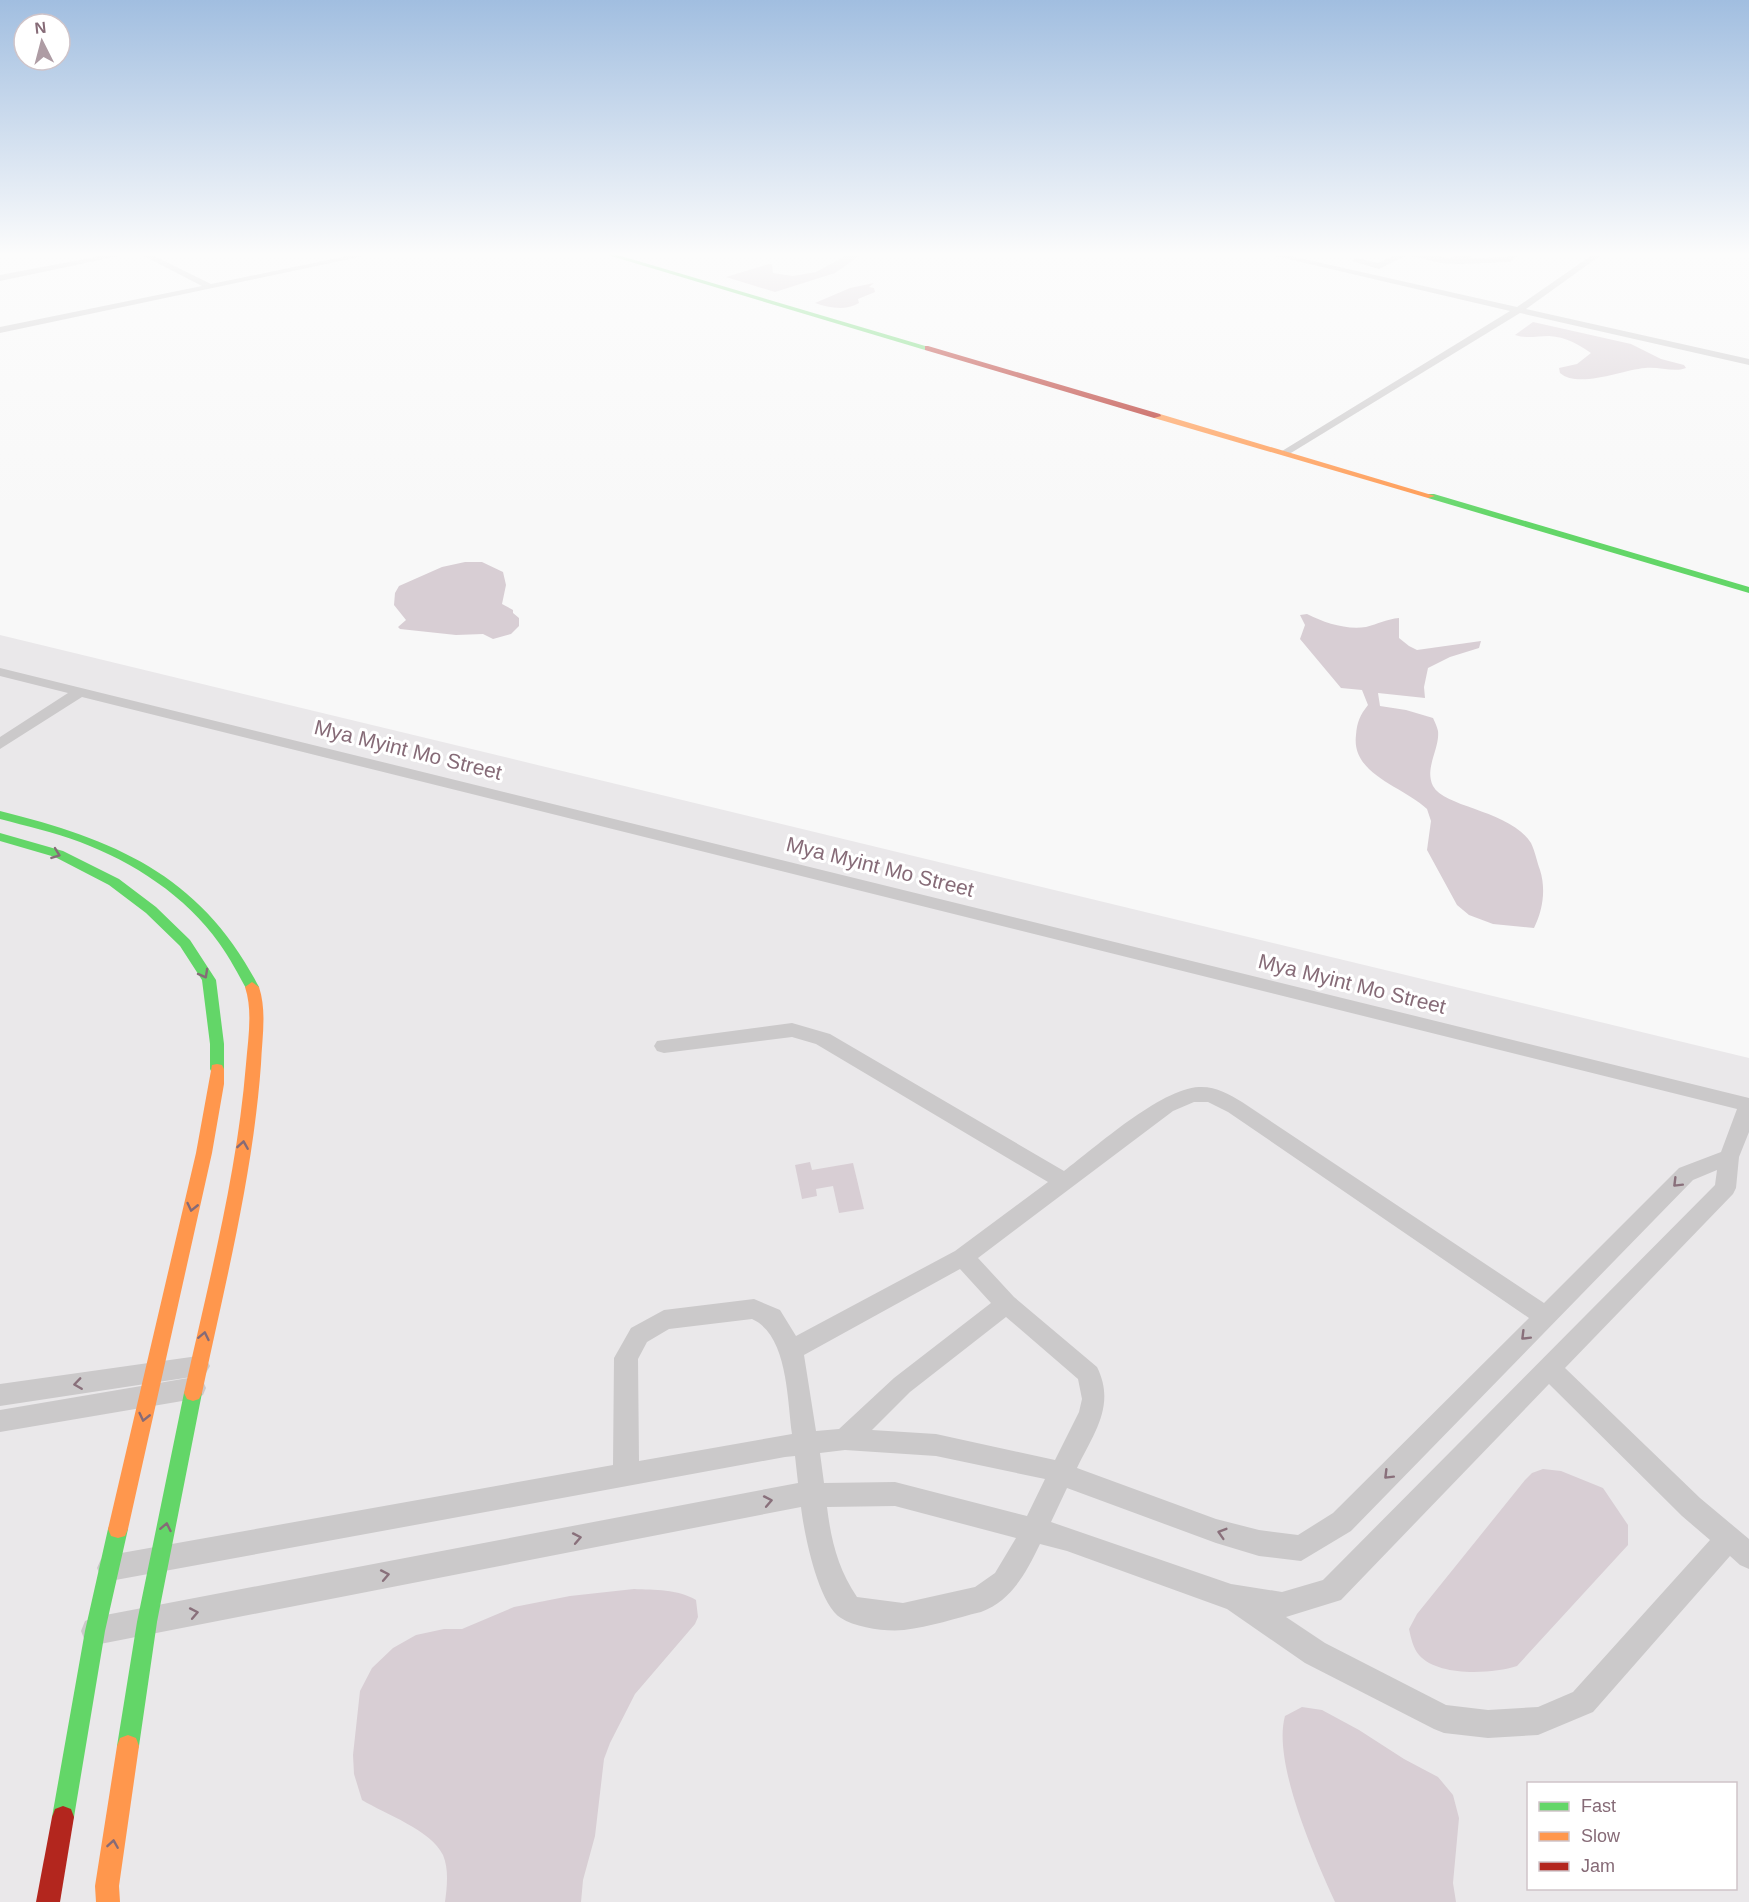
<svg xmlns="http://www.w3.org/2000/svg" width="1749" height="1902" font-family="Helvetica,sans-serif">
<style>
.built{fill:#eae8ea;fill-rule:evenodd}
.water{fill:#d8ced4}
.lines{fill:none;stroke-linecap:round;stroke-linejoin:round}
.street{fill:#cbc9ca;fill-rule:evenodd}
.fast{fill:#63d668;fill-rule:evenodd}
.slow{fill:#ff974d;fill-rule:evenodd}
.jam{fill:#b3261e;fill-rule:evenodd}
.oneway{stroke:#866b77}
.oneway2{stroke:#89707b}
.labels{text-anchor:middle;stroke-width:6;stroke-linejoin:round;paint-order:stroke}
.street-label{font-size:21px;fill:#866b77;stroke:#fff}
</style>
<rect width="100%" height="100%" fill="#f8f8f8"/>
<!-- built -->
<path class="built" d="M0,635L1749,1058V1902H0ZM1528,1784H1736V1888H1528Z"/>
<!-- water -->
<g class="water">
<polygon points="849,254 859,256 835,273 775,292 726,277 769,264 772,264 773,273 793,276 816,272"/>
<path d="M874,283L869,287L874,288L875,292L858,299L859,303C846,311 829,308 815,303L850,288Z"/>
<path d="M1533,322L1631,344L1661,359L1684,365L1686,368C1674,373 1658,366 1645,368C1622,370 1578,389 1560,373L1559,368L1577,364L1591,353C1578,344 1566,337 1549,336C1537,336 1527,339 1515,335Z"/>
<polygon points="465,562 482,562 503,572 506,585 502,604 513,610 513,613 519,618 519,626 511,634 493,639 483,634 456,635 400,629 398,627 406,620 394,605 395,593 399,586 442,567"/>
<path d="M1307,614C1325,623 1346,630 1366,627C1378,624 1387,619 1399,618V638L1409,646L1417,650L1481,641L1479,648L1450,657L1428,668L1424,687L1425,698L1378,693L1380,706L1406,710L1433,718C1435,722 1437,727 1438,731C1440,749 1424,768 1433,786C1445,808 1510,810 1531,843C1535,851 1537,862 1540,870C1546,889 1543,910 1534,928L1493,924L1469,915L1457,905L1427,850L1431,821L1427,809C1403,786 1351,775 1356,735C1357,722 1360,715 1368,705L1362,690L1341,688L1300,639L1305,625L1300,615Z"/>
<polygon points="810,1162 812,1170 853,1163 864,1209 839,1213 833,1186 816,1189 817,1196 802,1199 795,1165"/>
<path d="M1543,1469L1561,1471L1603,1488L1628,1525V1545L1517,1666C1492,1674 1438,1677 1419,1655C1413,1648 1411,1638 1409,1629L1417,1614L1525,1480L1532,1473Z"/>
<path d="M634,1589C654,1590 678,1589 696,1600L698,1617L695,1624L635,1694L610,1743L604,1759L595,1836L583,1880L581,1902H445C447,1887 449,1869 443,1855C431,1830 385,1814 362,1800L354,1774L353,1755L360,1691L372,1668L393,1648L416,1635L444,1629H462L514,1607L570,1596Z"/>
<path d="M1302,1707L1322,1710L1359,1730L1404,1759L1438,1777L1453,1795L1459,1818L1453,1883L1456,1902H1335C1315,1858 1272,1762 1285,1716Z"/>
</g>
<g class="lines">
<!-- street -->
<g class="street">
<polygon points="116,253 133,253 0,281 0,275"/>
<polygon points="138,253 148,253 211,284 362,253 378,253 0,333 0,327 202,286"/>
<polygon points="1262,253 1277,253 1517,307 1595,253 1604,253 1526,309 1749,359 1749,365 1520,313 1286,456 1280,453 1282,451 1510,311"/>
<polygon points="1399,253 1419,253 1449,258 1466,253 1476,253 1469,258 1508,257 1512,253 1521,253 1510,262 1460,264 1441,263 1407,255 1379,269 1352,261 1356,258 1378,263"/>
<path d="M0,668L1749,1098V1132L1739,1157L1736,1188L1733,1194L1565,1368L1700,1498L1749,1539V1569L1740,1565L1730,1556L1593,1712L1538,1735L1488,1738L1444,1733L1434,1729L1305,1663L1227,1609L1067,1551L1040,1544C1026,1573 1012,1600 981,1612C956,1618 930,1627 904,1630C887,1632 856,1628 841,1618C818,1604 804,1533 801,1507L95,1645L85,1641L81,1631L85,1621L95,1617L798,1483L795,1456L785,1457L110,1581L101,1577L97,1568L101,1559L110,1555L613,1465L614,1358L631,1328L664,1310L754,1299L780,1310L796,1336L955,1251L1048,1182L816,1044L792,1037L664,1053L657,1051L654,1046L657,1041L792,1023L830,1034L1064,1171C1096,1147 1160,1089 1199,1087C1215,1086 1229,1094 1242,1102L1544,1303L1679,1168L1721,1152L1737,1109L82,697L0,749V737L68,693L0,676ZM1194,1102H1208L1228,1112L1529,1318L1333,1513L1298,1535L1259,1530L1216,1519L1077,1468C1094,1433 1116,1405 1097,1367L1014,1297L978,1258L1173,1111ZM1717,1170L1715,1185L1323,1580L1282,1592L1231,1584L1051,1522L1067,1488L1216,1543L1259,1556L1301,1561L1351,1531L1693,1180ZM960,1269L991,1303L894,1378L839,1429L816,1431L804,1355ZM1006,1317L1078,1379L1082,1399L1079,1412L1055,1460L936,1434L872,1430L910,1392ZM752,1319C788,1335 787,1399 792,1434L639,1461L638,1359L647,1342L669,1329ZM1549,1384L1682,1516L1710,1540L1573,1692L1538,1707L1488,1710L1446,1705L1325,1643L1286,1617L1341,1600ZM845,1450L936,1456L1045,1479L1027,1516L895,1482L824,1483L820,1453ZM895,1506L1016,1538L995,1573L975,1587L903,1603L857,1597C838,1569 831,1540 827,1507Z"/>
<polygon points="198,1356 206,1359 210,1366 206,1373 198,1376 0,1406 0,1384"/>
<polygon points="194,1377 203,1381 206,1388 203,1395 194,1399 0,1432 0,1410"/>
</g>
<!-- fast -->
<g class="fast">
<polygon points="601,253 611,253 932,348 925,350"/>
<polygon points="1428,494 1434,494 1749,587 1749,593 1428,498"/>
<path d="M0,811C116,840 201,875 259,987L257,990H247C238,974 230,958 219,943C186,896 133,862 80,842C54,832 26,826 0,819Z"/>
<polygon points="0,833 63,851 119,879 156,907 190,940 216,980 224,1044 224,1069 222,1073 212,1073 210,1069 210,1044 202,980 180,946 146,913 109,885 55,857 0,841"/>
<polygon points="193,1385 199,1387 202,1393 157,1622 139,1746 136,1754 128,1757 120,1754 117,1746 137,1622 184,1393 187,1387"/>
<polygon points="118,1520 125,1522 128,1529 105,1631 74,1817 71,1825 63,1828 55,1825 52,1817 85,1631 108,1529 111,1522"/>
</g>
<!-- slow -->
<g class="slow">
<polygon points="1154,414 1160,414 1435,496 1428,498 1154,418"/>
<path d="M252,982L259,987C267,1011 262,1039 261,1064C253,1175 225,1284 202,1393L199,1399L193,1401L187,1399L184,1393C208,1284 237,1176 246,1064C248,1039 253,1011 245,987Z"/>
<polygon points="217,1064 222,1065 224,1069 224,1084 212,1153 128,1529 125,1536 118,1538 111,1536 108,1529 196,1153 212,1065"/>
<polygon points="128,1735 136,1738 139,1746 119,1886 120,1902 96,1902 95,1886 117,1746 120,1738"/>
</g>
<!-- jam -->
<g class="jam">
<polygon points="928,346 1160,414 1161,416 1154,418 925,350 925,346"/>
<polygon points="63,1806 71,1809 74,1817 60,1902 36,1902 52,1817 55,1809"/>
</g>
</g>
<!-- one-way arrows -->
<defs><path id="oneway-chevron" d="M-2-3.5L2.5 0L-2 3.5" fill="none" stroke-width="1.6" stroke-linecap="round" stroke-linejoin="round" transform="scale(1.5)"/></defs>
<g class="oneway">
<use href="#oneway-chevron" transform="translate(56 854) rotate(20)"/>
<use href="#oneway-chevron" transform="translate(204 974) rotate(61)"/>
<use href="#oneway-chevron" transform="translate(243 1145) rotate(-81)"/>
<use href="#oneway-chevron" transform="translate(192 1207) rotate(103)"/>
<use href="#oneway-chevron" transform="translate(204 1336) rotate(-78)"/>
<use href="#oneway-chevron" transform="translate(144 1417) rotate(103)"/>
<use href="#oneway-chevron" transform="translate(166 1527) rotate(-78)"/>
<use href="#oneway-chevron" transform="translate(113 1844) rotate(-81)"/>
</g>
<g class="oneway2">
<use href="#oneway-chevron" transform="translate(1677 1183) rotate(135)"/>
<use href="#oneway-chevron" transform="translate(1525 1336) rotate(135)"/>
<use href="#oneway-chevron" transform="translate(78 1384) rotate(172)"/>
<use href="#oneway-chevron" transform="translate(1388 1475) rotate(135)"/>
<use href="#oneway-chevron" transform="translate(768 1501) rotate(-11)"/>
<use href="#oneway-chevron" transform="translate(1222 1533) rotate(-163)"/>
<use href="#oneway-chevron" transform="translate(577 1538) rotate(-11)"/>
<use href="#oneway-chevron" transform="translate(385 1575) rotate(-11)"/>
<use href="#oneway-chevron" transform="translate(194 1613) rotate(-11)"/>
</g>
<!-- sky -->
<linearGradient id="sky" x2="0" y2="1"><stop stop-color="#a1bee0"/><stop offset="0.49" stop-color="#fcfcfc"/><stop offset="1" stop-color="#fcfcfc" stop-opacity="0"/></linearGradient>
<rect width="1749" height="519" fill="url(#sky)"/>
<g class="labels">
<!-- street labels -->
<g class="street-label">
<text transform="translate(408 750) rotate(14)" y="7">Mya Myint Mo Street</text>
<text transform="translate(880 867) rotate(14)" y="7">Mya Myint Mo Street</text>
<text transform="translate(1352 984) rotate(14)" y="7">Mya Myint Mo Street</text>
</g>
</g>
<!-- legend -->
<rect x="1527" y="1782" width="210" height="108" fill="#ffffff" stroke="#cfc4c9" stroke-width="1.5"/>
<rect x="1539" y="1802" width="30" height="9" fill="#63d668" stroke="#cfc4c9" stroke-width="1.5"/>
<text x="1581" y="1812" font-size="18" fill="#866b77">Fast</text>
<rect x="1539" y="1832" width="30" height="9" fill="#ff974d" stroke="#cfc4c9" stroke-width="1.5"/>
<text x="1581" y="1842" font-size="18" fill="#866b77">Slow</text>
<rect x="1539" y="1862" width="30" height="9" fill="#b3261e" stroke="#cfc4c9" stroke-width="1.5"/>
<text x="1581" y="1872" font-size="18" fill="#866b77">Jam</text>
<!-- north arrow -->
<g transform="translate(42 42) rotate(354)"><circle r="28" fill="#ffffff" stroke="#cfc4c9" stroke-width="1.5"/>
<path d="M0-4.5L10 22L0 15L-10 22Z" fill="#ae9ca4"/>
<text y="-9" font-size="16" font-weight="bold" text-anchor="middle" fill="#866b77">N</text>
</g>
</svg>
